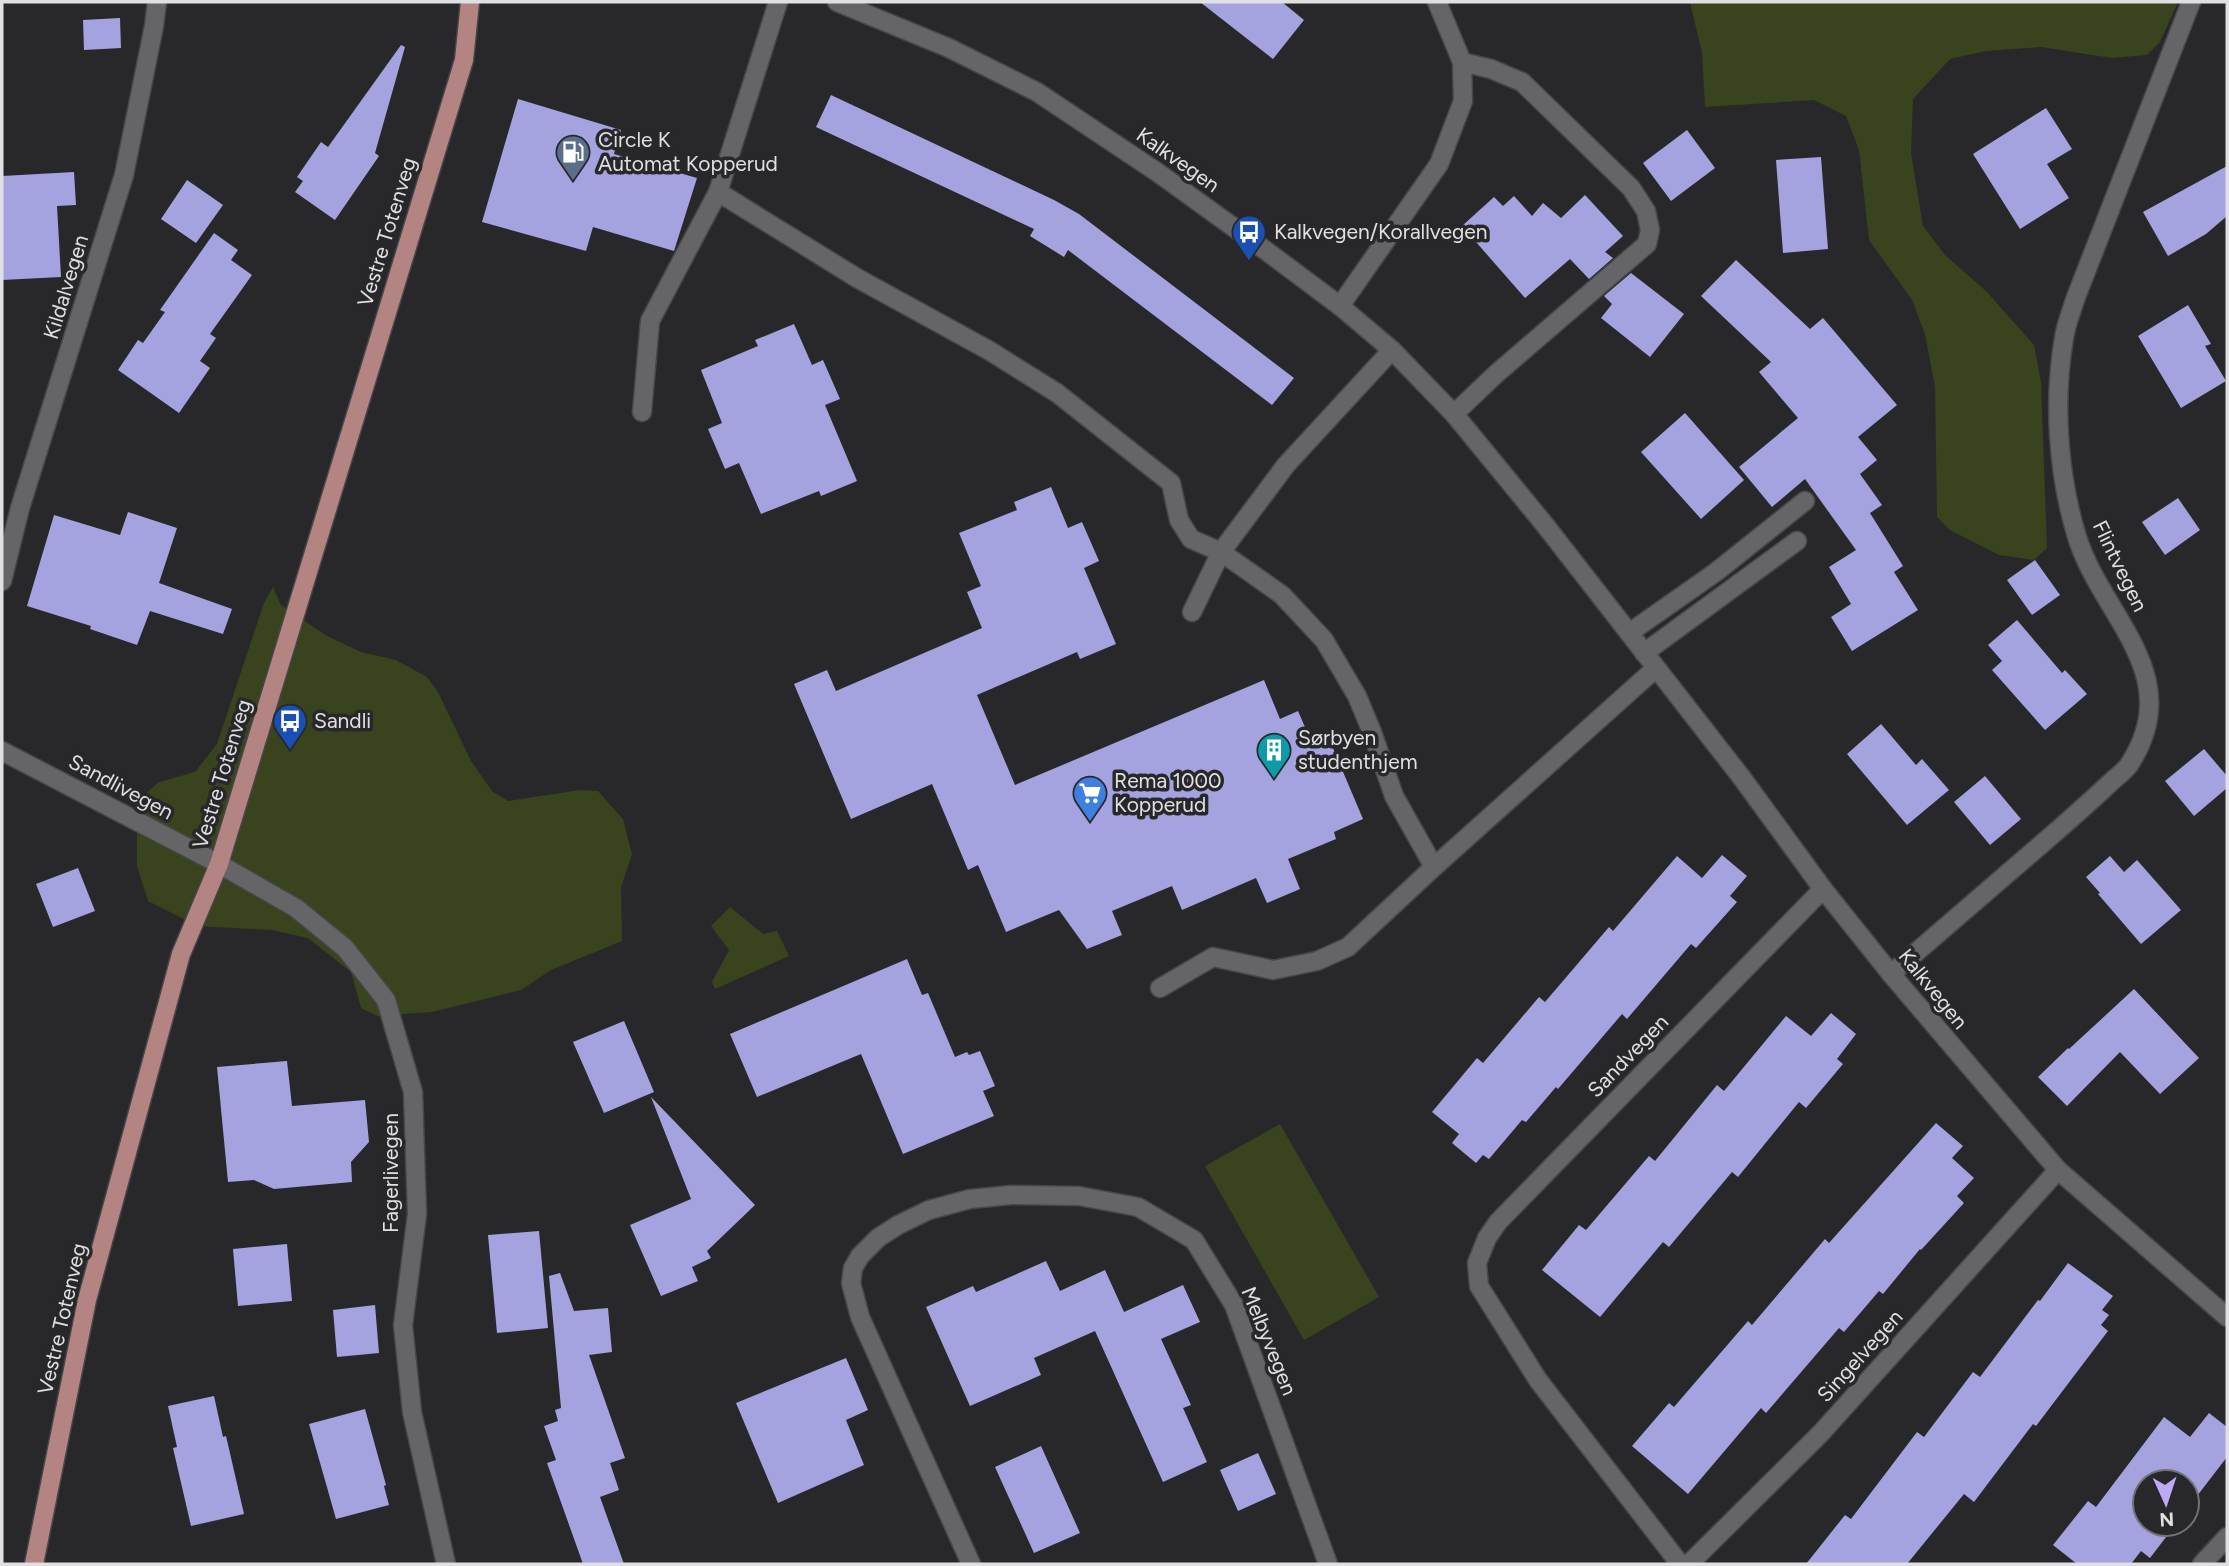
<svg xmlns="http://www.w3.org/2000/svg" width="2229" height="1566" font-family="Figtree,sans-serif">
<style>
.green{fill:#39431e}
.building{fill:#a5a2e0}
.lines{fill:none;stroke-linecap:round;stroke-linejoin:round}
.minor-casing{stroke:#474749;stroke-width:21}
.major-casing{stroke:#474749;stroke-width:21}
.minor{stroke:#656567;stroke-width:18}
.major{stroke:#b48483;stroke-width:18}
.labels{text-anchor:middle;stroke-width:7;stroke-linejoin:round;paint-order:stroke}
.poi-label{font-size:21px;fill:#e0dfe1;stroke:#28282a;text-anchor:start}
.street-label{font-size:21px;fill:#e0dfe1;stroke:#28282a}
</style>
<rect width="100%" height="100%" fill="#28282a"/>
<!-- green -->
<g class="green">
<polygon points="1690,2 2178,2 2160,42 2147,55 2112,58 2041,47 1986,51 1950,59 1913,99 1911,153 1923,226 1945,255 1986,291 2034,345 2041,382 2047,548 2034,560 1999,555 1950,530 1937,517 1935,387 1925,334 1912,300 1869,240 1859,150 1846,116 1814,100 1705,107 1702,53"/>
<polygon points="273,587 281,605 327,636 361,652 396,660 427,677 438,692 471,761 492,791 508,801 580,790 598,791 623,819 632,854 621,888 622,941 551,970 521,990 432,1012 377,1016 361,1008 351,972 308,938 272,930 198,926 148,901 137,866 137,810 145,794 159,782 195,772 217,744 264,603"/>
<polygon points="730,907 763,934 777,931 789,956 715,989 712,982 729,950 711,926"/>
<polygon points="1280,1124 1379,1297 1304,1340 1205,1166"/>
</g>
<!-- building -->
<g class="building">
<polygon points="1200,2 1282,2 1304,20 1273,59"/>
<polygon points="120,18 121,48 84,50 83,20"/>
<polygon points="401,45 405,47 375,153 379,156 335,220 295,192 303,181 297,177 321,142 328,147"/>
<polygon points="831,95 1054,200 1079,214 1294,378 1272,405 1068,250 1064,257 1030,236 1034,229 816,127"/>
<polygon points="518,99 621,130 614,154 697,178 674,251 593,227 586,251 482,222"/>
<polygon points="2046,108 2072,149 2047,164 2069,198 2020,229 1973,154"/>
<polygon points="1687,130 1715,168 1671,201 1643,163"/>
<polygon points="1821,157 1828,249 1783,253 1776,160"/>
<polygon points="2227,166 2227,216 2206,234 2168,256 2143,212"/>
<polygon points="74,172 76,205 57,206 61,277 2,280 2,176"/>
<polygon points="187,180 223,205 196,243 161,219"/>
<polygon points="1585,195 1623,236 1605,252 1613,258 1589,279 1570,259 1525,298 1462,226 1494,197 1503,206 1514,196 1532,216 1543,203 1561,218"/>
<polygon points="214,233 238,250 231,260 252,275 210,334 216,338 200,361 210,368 179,413 118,370 138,340 143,343 165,312 160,310"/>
<polygon points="1736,260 1810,329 1823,318 1897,405 1858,437 1877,460 1860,474 1882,505 1870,513 1903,566 1894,572 1918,610 1852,651 1831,617 1851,604 1829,567 1856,550 1805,479 1772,507 1739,467 1798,418 1759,372 1771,362 1701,296"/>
<polygon points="1631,273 1684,314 1650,357 1601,318 1612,304 1604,296"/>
<polygon points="2188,305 2211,344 2205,346 2226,381 2181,408 2138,336"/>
<polygon points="794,324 812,365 823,360 840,399 825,405 857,481 821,496 819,491 761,514 739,463 725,469 708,429 722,423 701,370 758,346 755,340"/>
<polygon points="1685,413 1744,480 1701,519 1641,452"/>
<polygon points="1051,487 1068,528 1082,522 1099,561 1084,568 1116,644 1080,659 1077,652 977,695 1015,785 1264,680 1280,719 1298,711 1311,741 1327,734 1363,819 1334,832 1336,839 1288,859 1300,889 1267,903 1256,878 1182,910 1172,886 1112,911 1122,935 1087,949 1059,910 1006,932 978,865 968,870 932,784 851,819 794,684 827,670 836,691 982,628 967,592 981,586 959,533 1017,510 1014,502"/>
<polygon points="2178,498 2200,530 2165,555 2142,522"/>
<polygon points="128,512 177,528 159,583 232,609 223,634 150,611 137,645 90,629 91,626 27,606 54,515 120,535"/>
<polygon points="2035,560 2060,595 2032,615 2007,580"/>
<polygon points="2017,620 2062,673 2065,670 2087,694 2045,730 1992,670 2002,661 1988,645"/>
<polygon points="1881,724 1916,765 1922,759 1949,790 1907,825 1847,754"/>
<polygon points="2204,749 2227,776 2227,788 2194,816 2165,781"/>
<polygon points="1985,776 2021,819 1990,845 1954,802"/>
<polygon points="1722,855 1747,876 1730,896 1737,902 1696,948 1691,944 1627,1019 1622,1014 1558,1089 1556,1087 1526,1122 1522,1120 1489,1159 1483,1155 1476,1163 1452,1143 1459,1134 1432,1112 1477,1058 1483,1063 1539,997 1545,1002 1609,927 1613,931 1677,856 1702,878"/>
<polygon points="2110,856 2124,872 2137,860 2181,910 2141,944 2098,894 2100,893 2086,877"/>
<polygon points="78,868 95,911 53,927 36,884"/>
<polygon points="907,959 922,995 928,993 955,1057 967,1052 969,1055 980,1051 995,1086 983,1091 994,1116 903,1154 861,1054 757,1097 730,1034"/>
<polygon points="2134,989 2199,1058 2160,1094 2120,1052 2067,1106 2038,1077 2068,1048 2069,1049"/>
<polygon points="1831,1013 1856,1034 1837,1059 1843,1064 1806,1108 1799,1102 1738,1177 1732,1172 1669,1247 1663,1242 1600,1317 1542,1270 1579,1225 1586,1230 1649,1156 1655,1161 1717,1085 1724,1091 1786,1016 1811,1036"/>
<polygon points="624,1021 654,1092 604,1113 573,1042"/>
<polygon points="287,1061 292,1106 365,1100 369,1142 351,1162 352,1182 274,1189 254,1180 228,1182 217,1067"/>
<polygon points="651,1097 755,1205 707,1251 711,1258 692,1267 698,1281 661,1296 630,1225 691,1199"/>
<polygon points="1936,1123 1963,1146 1952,1158 1974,1178 1957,1196 1964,1203 1921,1250 1920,1249 1883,1294 1879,1291 1844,1332 1839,1328 1766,1413 1761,1408 1688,1494 1632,1446 1669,1403 1674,1407 1748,1321 1752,1325 1825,1239 1829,1243"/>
<polygon points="539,1231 548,1328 497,1333 488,1235"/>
<polygon points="287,1244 292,1301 238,1306 233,1249"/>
<polygon points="1046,1261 1060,1291 1105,1270 1124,1312 1183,1285 1200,1322 1161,1339 1191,1405 1183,1408 1207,1462 1163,1482 1095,1331 1034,1358 1041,1375 970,1406 926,1307 973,1286 976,1292"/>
<polygon points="2068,1263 2113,1296 2102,1310 2109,1315 2101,1325 2108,1331 2036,1426 2033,1424 1974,1502 1964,1494 1907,1564 1806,1564 1845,1515 1851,1519 1917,1432 1924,1437 1973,1372 1980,1377 2038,1300 2040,1301"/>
<polygon points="560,1273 574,1311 608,1308 612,1352 589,1355 625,1458 610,1463 619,1490 600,1497 624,1564 583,1564 547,1463 556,1460 544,1426 558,1421 555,1410 561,1408 549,1276"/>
<polygon points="375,1305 379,1353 337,1357 333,1310"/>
<polygon points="846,1358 868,1410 846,1420 864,1465 778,1503 736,1403"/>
<polygon points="214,1396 223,1437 226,1436 244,1514 191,1526 173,1448 177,1447 168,1406"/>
<polygon points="365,1409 386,1485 384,1486 389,1505 336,1519 309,1424"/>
<polygon points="2209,1413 2227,1427 2227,1457 2187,1509 2187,1482 2145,1482 2145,1524 2176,1524 2150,1558 2141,1551 2131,1564 2077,1564 2053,1545 2088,1501 2096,1507 2164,1417 2190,1437"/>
<polygon points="1041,1446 1080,1533 1034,1553 995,1467"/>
<polygon points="1258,1453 1276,1494 1238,1511 1220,1470"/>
</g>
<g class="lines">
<!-- minor casing -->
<g class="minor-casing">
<g id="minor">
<polyline points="837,2 949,48 1037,92 1157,172 1265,250 1340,306 1392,350 1454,414 1545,525 1742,778 1823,889 1891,974 2058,1170 2227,1317"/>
<polyline points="718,192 857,278 990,351 1057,393 1171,483 1179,520 1191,539 1221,552 1282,595 1324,640 1357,696 1372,732 1394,796 1434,867"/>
<polyline points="1340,306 1439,164 1463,101 1462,62 1437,2"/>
<polyline points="642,412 650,321 718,192 778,2"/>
<polyline points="1454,414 1496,374 1647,244 1650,230 1646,211 1631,188 1522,82 1491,69 1462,62"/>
<polyline points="2,581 20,508 124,175 154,26 157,2"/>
<polyline points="1192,612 1221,552 1286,465 1392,350"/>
<polyline points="1629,633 1716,572 1805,501"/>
<polyline points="1644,653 1797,541"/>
<polyline points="2,751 219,864 296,908 345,948 386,1000 413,1092 417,1214 403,1325 412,1412 446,1564"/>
<path d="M1891,974C1947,926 2003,878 2059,829C2076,814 2093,799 2110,783C2116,777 2124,772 2129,765C2188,675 2102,617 2077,537C2058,475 2053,402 2064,338C2066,324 2072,310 2076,297L2191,2"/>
<polyline points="1160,988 1213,957 1273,970 1317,961 1348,947 1434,867 1656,668"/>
<polyline points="971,1564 860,1317 851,1283 853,1268 860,1256 878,1238 898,1225 929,1210 970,1199 1011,1195 1079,1196 1138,1207 1194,1240 1234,1305 1328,1564"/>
<polyline points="1680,1564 1538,1380 1479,1286 1477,1263 1487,1238 1498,1222 1823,889"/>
<polyline points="1689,1564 1821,1433 2058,1170"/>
<polyline points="2202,1564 2227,1537"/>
</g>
</g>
<!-- major casing -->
<g class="major-casing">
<polyline id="major" points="34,1564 87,1300 181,954 219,864 464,60 470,2"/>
</g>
<!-- minor -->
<use href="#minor" class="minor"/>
<!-- major -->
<use href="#major" class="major"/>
</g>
<!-- icons -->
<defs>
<g id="fuel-pin" transform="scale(1.75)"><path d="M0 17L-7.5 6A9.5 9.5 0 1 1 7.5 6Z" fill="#5c6f8a" stroke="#28282a"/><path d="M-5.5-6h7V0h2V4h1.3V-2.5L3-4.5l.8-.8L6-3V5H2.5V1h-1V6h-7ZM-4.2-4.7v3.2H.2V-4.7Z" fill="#fff"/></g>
<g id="bus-pin" transform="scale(1.75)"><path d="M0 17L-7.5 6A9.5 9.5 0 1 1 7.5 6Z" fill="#1a4fb4" stroke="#28282a"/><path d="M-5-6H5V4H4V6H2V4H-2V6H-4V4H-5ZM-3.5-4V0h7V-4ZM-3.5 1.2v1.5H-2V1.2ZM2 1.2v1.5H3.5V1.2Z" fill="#fff"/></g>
<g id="building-pin" transform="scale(1.75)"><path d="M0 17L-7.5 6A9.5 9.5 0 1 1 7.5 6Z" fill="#0f9aa8" stroke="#28282a"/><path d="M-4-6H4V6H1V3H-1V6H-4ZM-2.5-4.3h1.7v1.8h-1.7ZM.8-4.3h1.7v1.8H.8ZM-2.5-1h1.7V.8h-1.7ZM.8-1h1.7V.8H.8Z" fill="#fff"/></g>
<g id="supermarket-pin" transform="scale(1.75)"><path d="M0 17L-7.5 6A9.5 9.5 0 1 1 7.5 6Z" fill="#3f7fe0" stroke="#28282a"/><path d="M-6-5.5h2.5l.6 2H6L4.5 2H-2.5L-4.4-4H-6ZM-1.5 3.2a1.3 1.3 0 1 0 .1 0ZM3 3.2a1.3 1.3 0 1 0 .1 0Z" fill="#fff"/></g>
</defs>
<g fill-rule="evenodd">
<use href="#fuel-pin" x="573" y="152"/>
<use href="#bus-pin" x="1249" y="232"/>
<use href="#bus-pin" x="290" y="721"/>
<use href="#building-pin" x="1274" y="750"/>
<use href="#supermarket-pin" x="1090" y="793"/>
</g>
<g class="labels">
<!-- poi labels -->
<g class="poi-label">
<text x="598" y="147">Circle K<tspan x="598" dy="24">Automat Kopperud</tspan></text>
<text x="1274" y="239">Kalkvegen/Korallvegen</text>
<text x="314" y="728">Sandli</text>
<text x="1298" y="745">Sørbyen<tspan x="1298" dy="24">studenthjem</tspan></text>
<text x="1114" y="788">Rema 1000<tspan x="1114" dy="24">Kopperud</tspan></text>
</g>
<!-- street labels -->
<g class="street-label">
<text transform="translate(1178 160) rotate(35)" y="7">Kalkvegen</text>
<text transform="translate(387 232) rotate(-73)" y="7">Vestre Totenveg</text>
<text transform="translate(66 287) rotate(-73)" y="7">Kildalvegen</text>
<text transform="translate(2120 566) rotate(64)" y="7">Flintvegen</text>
<text transform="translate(222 774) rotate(-73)" y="7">Vestre Totenveg</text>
<text transform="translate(121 787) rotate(28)" y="7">Sandlivegen</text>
<text transform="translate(1933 989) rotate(51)" y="7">Kalkvegen</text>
<text transform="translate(1628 1056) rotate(-46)" y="7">Sandvegen</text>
<text transform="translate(391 1173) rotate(-90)" y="7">Fagerlivegen</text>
<text transform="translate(62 1319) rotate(-77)" y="7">Vestre Totenveg</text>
<text transform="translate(1269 1341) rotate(68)" y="7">Melbyvegen</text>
<text transform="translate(1860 1356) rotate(-48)" y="7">Singelvegen</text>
</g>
</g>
<!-- border -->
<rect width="2229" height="1566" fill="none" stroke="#e0dfe1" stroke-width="7"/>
<!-- north arrow -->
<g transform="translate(2166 1503) rotate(177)"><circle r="33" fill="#28282a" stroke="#727173" stroke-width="2"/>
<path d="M0-5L12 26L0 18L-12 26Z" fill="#bea9f5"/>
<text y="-10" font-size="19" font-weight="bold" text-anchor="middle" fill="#e0dfe1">N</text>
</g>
</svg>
